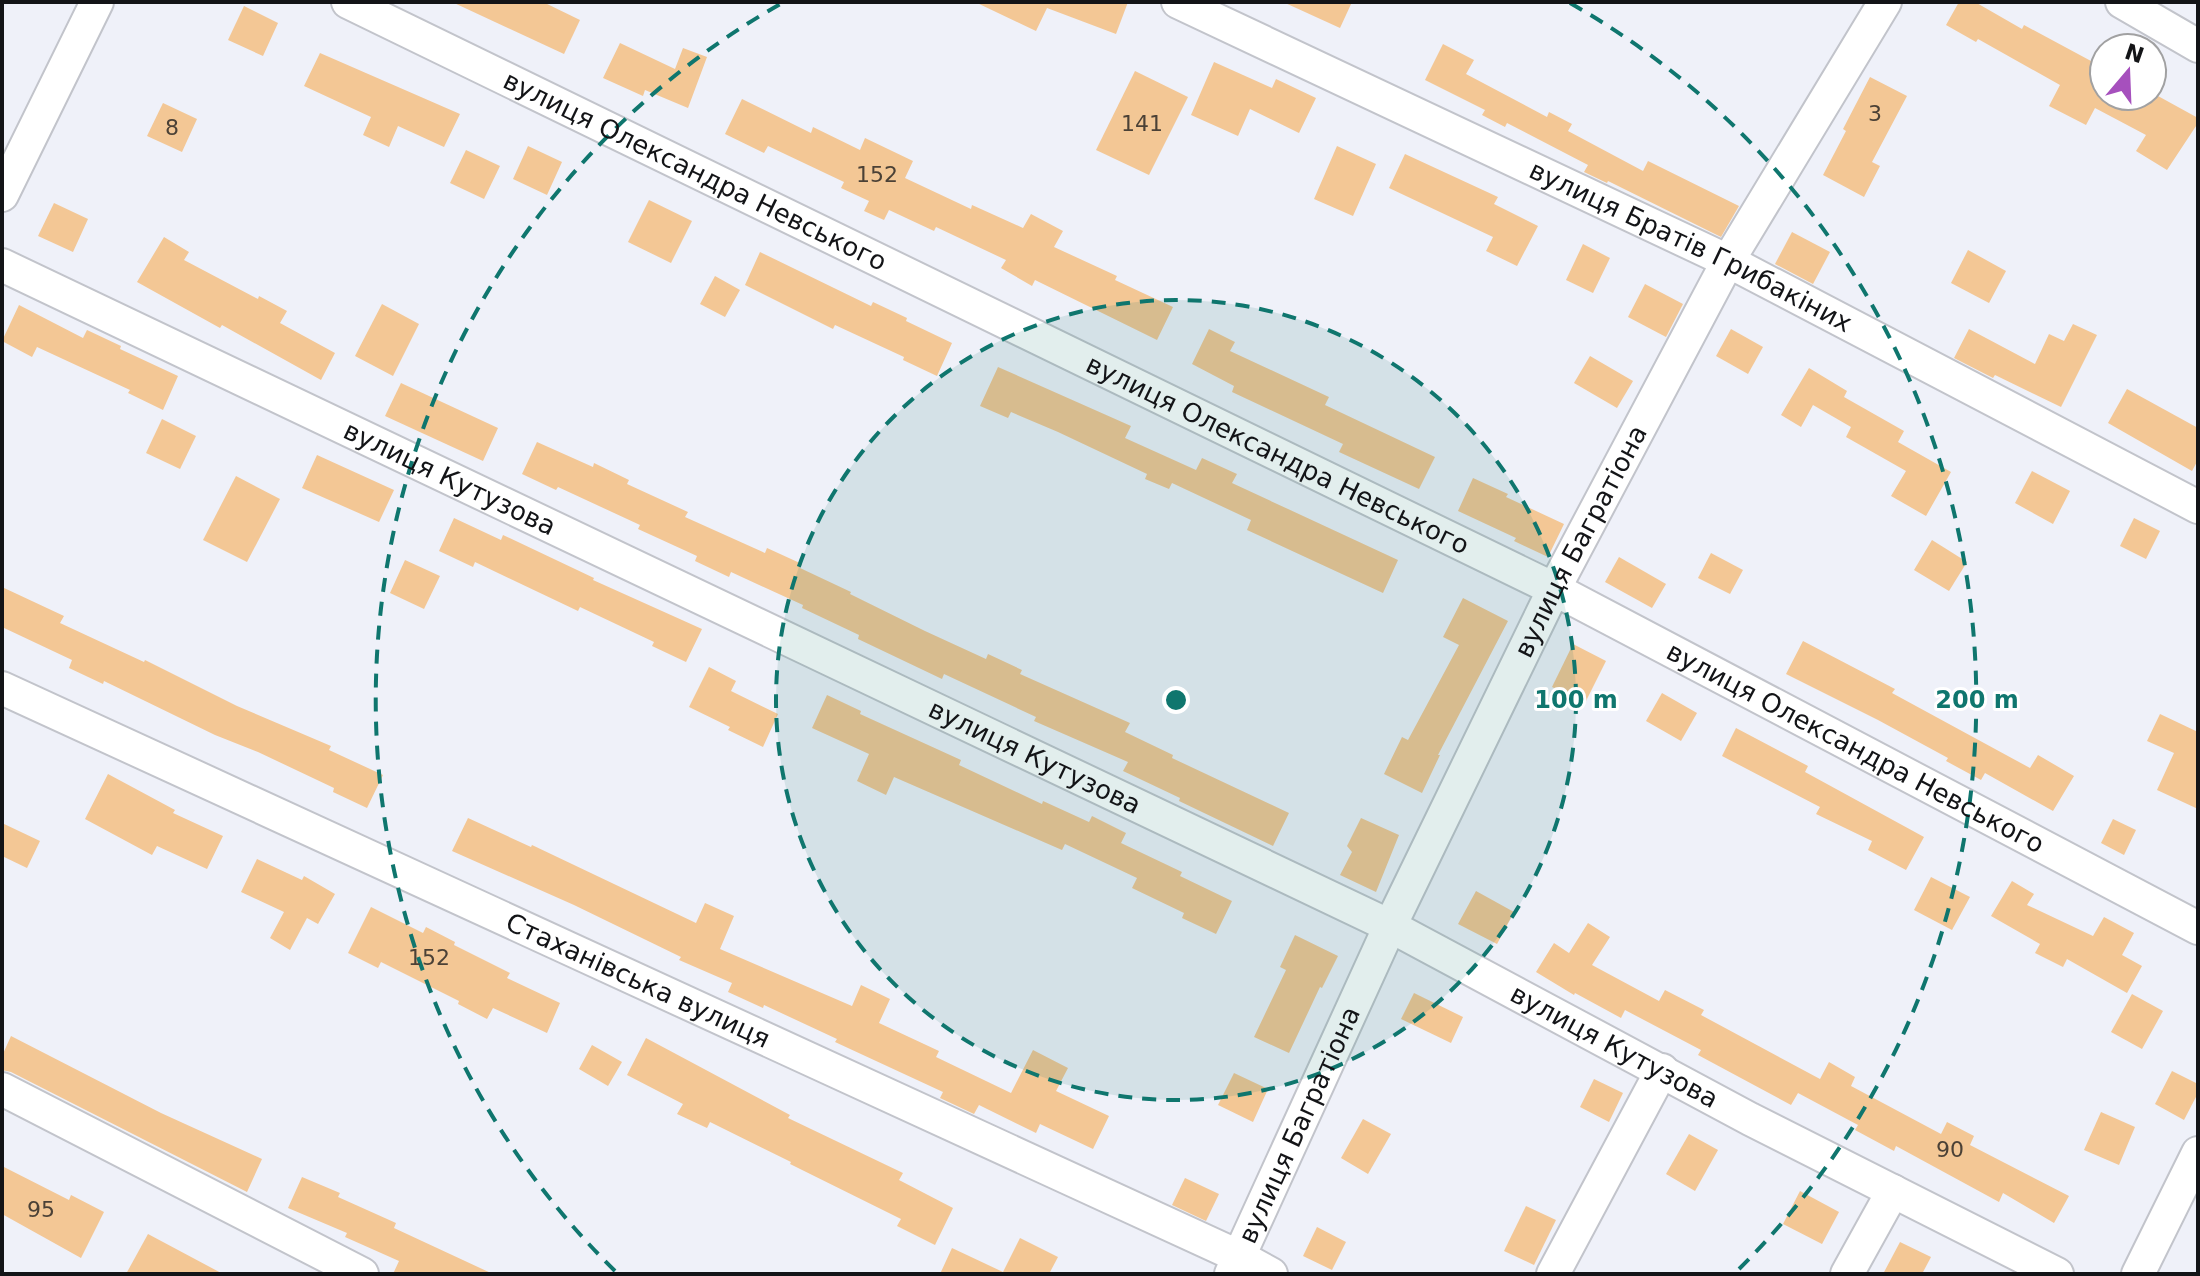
<svg xmlns="http://www.w3.org/2000/svg" width="2200" height="1276" font-family="'DejaVu Sans',sans-serif">
<style>
.building{fill:#f3c795}
.lines{fill:none;stroke-linecap:round;stroke-linejoin:round}
.minor-casing{stroke:#c2c4cb;stroke-width:36}
.minor{stroke:#fff;stroke-width:32}
.ring{fill:none;stroke:#0f766e;stroke-width:4;stroke-dasharray:14 10}
.labels{text-anchor:middle;stroke-width:6;stroke-linejoin:round;paint-order:stroke}
.number-label{font-size:22px;fill:#4b4136}
.street-label{font-size:26px;fill:#131417;stroke:#fff}
.centre{fill:#0f766e;stroke:#fff;stroke-width:4}
.ring-label{font-size:24px;text-anchor:middle;font-weight:bold;fill:#0f766e;stroke:#fff;stroke-width:6;stroke-linejoin:round;paint-order:stroke}
</style>
<rect width="100%" height="100%" fill="#eff1f9"/>
<!-- building -->
<g class="building">
<polygon points="452,2 543,2 580,20 564,54"/>
<polygon points="975,2 1128,2 1116,34 1047,8 1036,31"/>
<polygon points="1283,2 1352,2 1340,28"/>
<polygon points="1959,2 1975,2 2022,29 2024,25 2104,68 2104,96 2158,96 2198,118 2198,123 2167,170 2136,151 2146,135 2095,108 2086,125 2049,106 2060,85 1978,39 1976,42 1946,25"/>
<polygon points="244,6 278,23 263,56 228,40"/>
<polygon points="620,43 675,69 683,48 707,57 688,108 645,90 643,96 603,78"/>
<polygon points="1443,44 1474,60 1466,74 1547,117 1549,112 1572,124 1568,131 1643,171 1648,161 1739,206 1721,237 1608,181 1607,183 1584,172 1588,165 1507,123 1505,127 1482,115 1485,110 1425,80"/>
<polygon points="320,53 460,114 444,147 398,126 389,147 363,135 371,117 304,86"/>
<polygon points="1214,62 1272,88 1276,79 1316,98 1299,133 1250,109 1238,136 1191,115"/>
<polygon points="1135,71 1188,97 1149,175 1096,150"/>
<polygon points="1870,77 1907,96 1872,162 1880,166 1864,197 1823,175 1846,131 1843,129"/>
<polygon points="742,99 811,133 813,127 860,150 865,138 913,161 905,178 971,209 972,205 1023,228 1031,214 1063,231 1054,247 1117,276 1115,280 1173,307 1157,340 1035,280 1032,286 1001,268 1006,260 936,227 934,231 889,210 884,220 864,211 869,201 841,188 844,182 768,146 764,153 725,134"/>
<polygon points="163,103 197,119 182,152 147,136"/>
<polygon points="528,146 562,162 547,195 513,179"/>
<polygon points="1337,146 1376,164 1353,216 1314,199"/>
<polygon points="466,150 500,166 484,199 450,183"/>
<polygon points="1405,154 1498,197 1494,204 1538,226 1517,266 1486,251 1493,237 1389,188"/>
<polygon points="649,200 692,221 671,263 628,242"/>
<polygon points="54,203 88,219 73,252 38,236"/>
<polygon points="1792,232 1830,252 1813,284 1775,264"/>
<polygon points="164,237 189,252 184,260 258,299 259,296 287,311 280,323 335,353 321,380 222,325 220,328 137,282"/>
<polygon points="1583,244 1610,258 1593,293 1566,280"/>
<polygon points="1968,250 2006,271 1989,303 1951,283"/>
<polygon points="760,252 871,306 873,302 907,318 906,321 952,343 937,376 903,360 904,357 835,325 833,329 745,285"/>
<polygon points="715,276 740,290 725,317 700,304"/>
<polygon points="1645,284 1683,304 1666,337 1628,317"/>
<polygon points="382,304 419,324 393,376 355,356"/>
<polygon points="19,305 83,338 87,330 121,346 120,349 178,376 163,410 128,393 130,390 37,347 32,357 2,341"/>
<polygon points="2073,324 2097,335 2061,407 1995,375 1993,378 1954,358 1969,329 2035,364 2049,334 2064,341"/>
<polygon points="1209,329 1235,342 1230,351 1329,397 1325,405 1435,457 1419,489 1339,452 1343,444 1232,392 1234,386 1192,364"/>
<polygon points="1731,329 1763,347 1748,374 1716,356"/>
<polygon points="1590,356 1633,381 1617,408 1574,383"/>
<polygon points="998,367 1131,426 1125,438 1196,470 1202,458 1237,474 1232,483 1398,560 1383,593 1247,530 1251,520 1172,483 1169,489 1145,479 1147,474 1058,432 1011,412 1008,418 980,406"/>
<polygon points="1809,368 1847,391 1844,397 1904,431 1898,442 1951,472 1926,516 1891,496 1906,471 1846,437 1851,427 1813,405 1801,427 1781,415"/>
<polygon points="401,383 498,428 483,461 385,416"/>
<polygon points="2127,389 2198,428 2198,460 2192,471 2108,423"/>
<polygon points="162,419 196,436 180,469 146,453"/>
<polygon points="537,442 593,467 594,463 629,480 627,484 688,512 685,517 765,553 767,548 802,564 800,568 851,592 850,594 925,631 986,659 988,654 1022,670 1020,674 1130,723 1125,732 1173,755 1172,758 1289,813 1273,846 1179,801 1180,798 1123,771 1128,762 1034,721 1036,717 944,674 942,679 858,639 859,635 802,608 803,605 731,572 729,577 695,561 697,556 638,529 640,525 558,487 556,490 522,474"/>
<polygon points="317,455 394,490 379,522 302,488"/>
<polygon points="2032,471 2070,491 2053,524 2015,503"/>
<polygon points="236,476 280,499 247,562 203,540"/>
<polygon points="1473,478 1508,494 1506,497 1564,524 1548,557 1514,541 1516,538 1458,511"/>
<polygon points="454,518 501,540 503,535 594,578 593,580 702,629 686,662 652,646 654,642 580,607 578,611 475,562 473,567 439,551"/>
<polygon points="2134,518 2160,531 2146,559 2120,546"/>
<polygon points="1932,540 1967,562 1949,591 1914,570"/>
<polygon points="1711,553 1743,570 1730,594 1698,578"/>
<polygon points="1619,557 1666,584 1652,608 1605,582"/>
<polygon points="405,560 440,576 424,609 390,593"/>
<polygon points="2,587 64,616 60,623 144,662 145,660 237,706 331,746 329,750 383,775 367,808 333,792 334,788 258,752 215,735 104,681 103,684 69,668 72,660 2,627"/>
<polygon points="1463,598 1508,621 1438,755 1440,755 1422,793 1384,774 1402,737 1408,740 1459,645 1443,637"/>
<polygon points="1803,641 1895,689 1892,693 2030,768 2038,755 2074,776 2053,811 1985,773 1981,780 1946,761 1948,758 1878,720 1786,674"/>
<polygon points="1573,644 1606,661 1585,703 1552,687"/>
<polygon points="709,667 736,681 731,691 778,714 763,747 728,730 730,727 689,707"/>
<polygon points="1662,693 1697,713 1681,741 1646,721"/>
<polygon points="827,695 861,711 860,714 961,760 959,765 1042,804 1043,801 1089,822 1092,816 1126,833 1121,843 1182,872 1180,876 1232,901 1216,934 1182,918 1184,913 1132,888 1137,878 1065,844 1062,850 894,777 886,795 857,781 869,754 812,728"/>
<polygon points="2160,714 2198,732 2198,809 2157,790 2174,753 2147,741"/>
<polygon points="1736,728 1808,766 1805,772 1924,837 1906,870 1868,850 1872,841 1816,814 1820,807 1722,756"/>
<polygon points="108,774 175,810 173,813 223,836 207,869 157,846 152,855 85,819"/>
<polygon points="468,818 531,847 532,845 696,923 705,903 734,916 720,949 852,1006 861,985 890,999 879,1023 939,1051 936,1057 1011,1093 1033,1050 1068,1068 1056,1091 1109,1116 1093,1149 1040,1124 1036,1133 979,1105 974,1114 940,1098 943,1092 835,1042 837,1039 764,1005 763,1008 728,992 732,983 679,960 681,957 574,905 452,851"/>
<polygon points="1361,818 1399,835 1376,892 1340,875 1352,852 1347,846"/>
<polygon points="2113,819 2136,830 2124,855 2101,843"/>
<polygon points="2,823 40,841 27,868 2,856"/>
<polygon points="257,859 302,880 304,876 335,894 318,924 307,918 290,950 270,938 284,912 241,892"/>
<polygon points="1931,877 1970,897 1952,930 1914,910"/>
<polygon points="2012,881 2034,894 2027,905 2093,936 2104,917 2134,933 2122,955 2142,966 2127,993 2067,959 2063,967 2035,953 2040,944 1991,916"/>
<polygon points="1476,891 1514,912 1497,944 1458,924"/>
<polygon points="371,907 423,933 426,927 455,942 454,945 510,973 507,978 560,1003 547,1033 493,1008 487,1019 458,1004 459,1001 381,962 378,968 348,953"/>
<polygon points="1588,923 1610,937 1592,965 1659,1001 1665,990 1704,1010 1701,1015 1820,1079 1829,1062 1855,1077 1851,1086 1941,1134 1947,1122 1974,1136 1970,1145 2069,1196 2054,1223 2003,1193 1999,1202 1896,1146 1894,1151 1855,1130 1858,1125 1798,1093 1791,1105 1698,1055 1701,1050 1625,1010 1621,1018 1575,993 1574,995 1536,972 1554,943 1569,953"/>
<polygon points="1295,935 1338,956 1322,988 1320,987 1289,1053 1254,1037 1286,970 1280,967"/>
<polygon points="1414,993 1463,1017 1451,1043 1401,1019"/>
<polygon points="2132,994 2163,1011 2142,1049 2111,1032"/>
<polygon points="11,1036 161,1113 262,1159 247,1192 11,1072 2,1070 2,1056"/>
<polygon points="646,1038 790,1115 788,1118 903,1173 899,1180 953,1208 935,1245 897,1226 901,1219 790,1164 791,1162 710,1122 707,1128 677,1114 683,1104 627,1075"/>
<polygon points="592,1045 622,1062 608,1086 579,1069"/>
<polygon points="2172,1071 2198,1084 2198,1093 2184,1120 2155,1104"/>
<polygon points="1234,1073 1268,1089 1253,1122 1218,1105"/>
<polygon points="1594,1079 1623,1093 1609,1122 1580,1107"/>
<polygon points="2101,1112 2135,1127 2119,1165 2084,1150"/>
<polygon points="1363,1119 1391,1134 1368,1174 1341,1158"/>
<polygon points="1689,1134 1718,1150 1695,1191 1666,1174"/>
<polygon points="2,1166 69,1200 71,1195 104,1212 81,1258 2,1214"/>
<polygon points="302,1177 340,1193 338,1197 396,1223 394,1228 493,1274 393,1274 399,1261 345,1237 347,1233 288,1208"/>
<polygon points="1185,1178 1219,1194 1206,1221 1172,1205"/>
<polygon points="1800,1191 1839,1212 1822,1244 1783,1224"/>
<polygon points="1526,1206 1556,1220 1534,1265 1504,1251"/>
<polygon points="1317,1227 1346,1242 1332,1270 1303,1256"/>
<polygon points="148,1234 223,1274 126,1274"/>
<polygon points="1020,1238 1058,1257 1049,1274 940,1274 952,1248 1003,1272"/>
<polygon points="1900,1242 1931,1257 1922,1274 1883,1274"/>
</g>
<g class="lines">
<!-- minor casing -->
<g class="minor-casing">
<g id="minor">
<path id="s1" d="M348,2L1554,589L2198,928"/>
<path id="s2" d="M1178,2L1728,261L2198,507"/>
<polyline points="2122,2 2198,46"/>
<polyline points="2,195 97,2"/>
<path id="s3" d="M2,265L1390,926L1750,1119L2057,1274"/>
<path id="s4" d="M2,688L1240,1257L1271,1274"/>
<polyline points="2,1089 362,1274"/>
<path id="s5" d="M1231,1274L1390,926L1554,589L1728,261L1885,2"/>
<polyline points="1553,1274 1662,1070"/>
<polyline points="1847,1274 1893,1191"/>
<polyline points="2138,1274 2198,1153"/>
</g>
</g>
<!-- minor -->
<use href="#minor" class="minor"/>
</g>
<!-- distance rings -->
<circle cx="1176" cy="700" r="400" fill="#0f766e" fill-opacity=".12"/>
<g class="ring">
<circle cx="1176" cy="700" r="400"/>
<path d="M615 1271A801 801 0 0 1 782 3M1570 3A801 801 0 0 1 1737 1271"/>
</g>
<g class="labels">
<!-- number labels -->
<g class="number-label">
<text x="1875" y="121">3</text>
<text x="1142" y="131">141</text>
<text x="172" y="135">8</text>
<text x="877" y="182">152</text>
<text x="429" y="965">152</text>
<text x="1950" y="1157">90</text>
<text x="41" y="1217">95</text>
</g>
<!-- street labels -->
<g class="street-label">
<text dy="9" stroke="none"><textPath href="#s1" startOffset="386">вулиця Олександра Невського</textPath></text>
<text dy="9" stroke="none"><textPath href="#s2" startOffset="568">вулиця Братів Грибакіних</textPath></text>
<text dy="9" stroke="none"><textPath href="#s1" startOffset="1034">вулиця Олександра Невського</textPath></text>
<text dy="9" stroke="none"><textPath href="#s3" startOffset="496">вулиця Кутузова</textPath></text>
<text dy="9" stroke="none"><textPath href="#s5" startOffset="812">вулиця Багратіона</textPath></text>
<text dy="9" stroke="none"><textPath href="#s1" startOffset="1682">вулиця Олександра Невського</textPath></text>
<text dy="9" stroke="none"><textPath href="#s3" startOffset="1144">вулиця Кутузова</textPath></text>
<text dy="9" stroke="none"><textPath href="#s4" startOffset="700">Стаханівська вулиця</textPath></text>
<text dy="9" stroke="none"><textPath href="#s3" startOffset="1792">вулиця Кутузова</textPath></text>
<text dy="9" stroke="none"><textPath href="#s5" startOffset="164">вулиця Багратіона</textPath></text>
</g>
</g>
<circle cx="1176" cy="700" r="12" class="centre"/>
<g class="ring-label">
<text x="1576" y="708">100 m</text>
<text x="1977" y="708">200 m</text>
</g>
<!-- border -->
<rect width="2200" height="1276" fill="none" stroke="#131417" stroke-width="8"/>
<!-- north arrow -->
<g transform="translate(2128 72) rotate(19)"><circle r="38" fill="#ffffff" stroke="#a1a1a2" stroke-width="2"/>
<path d="M0-6L14 30L0 20L-14 30Z" fill="#a650bd"/>
<text y="-12" font-size="22" font-weight="bold" text-anchor="middle" fill="#131417">N</text>
</g>
</svg>
